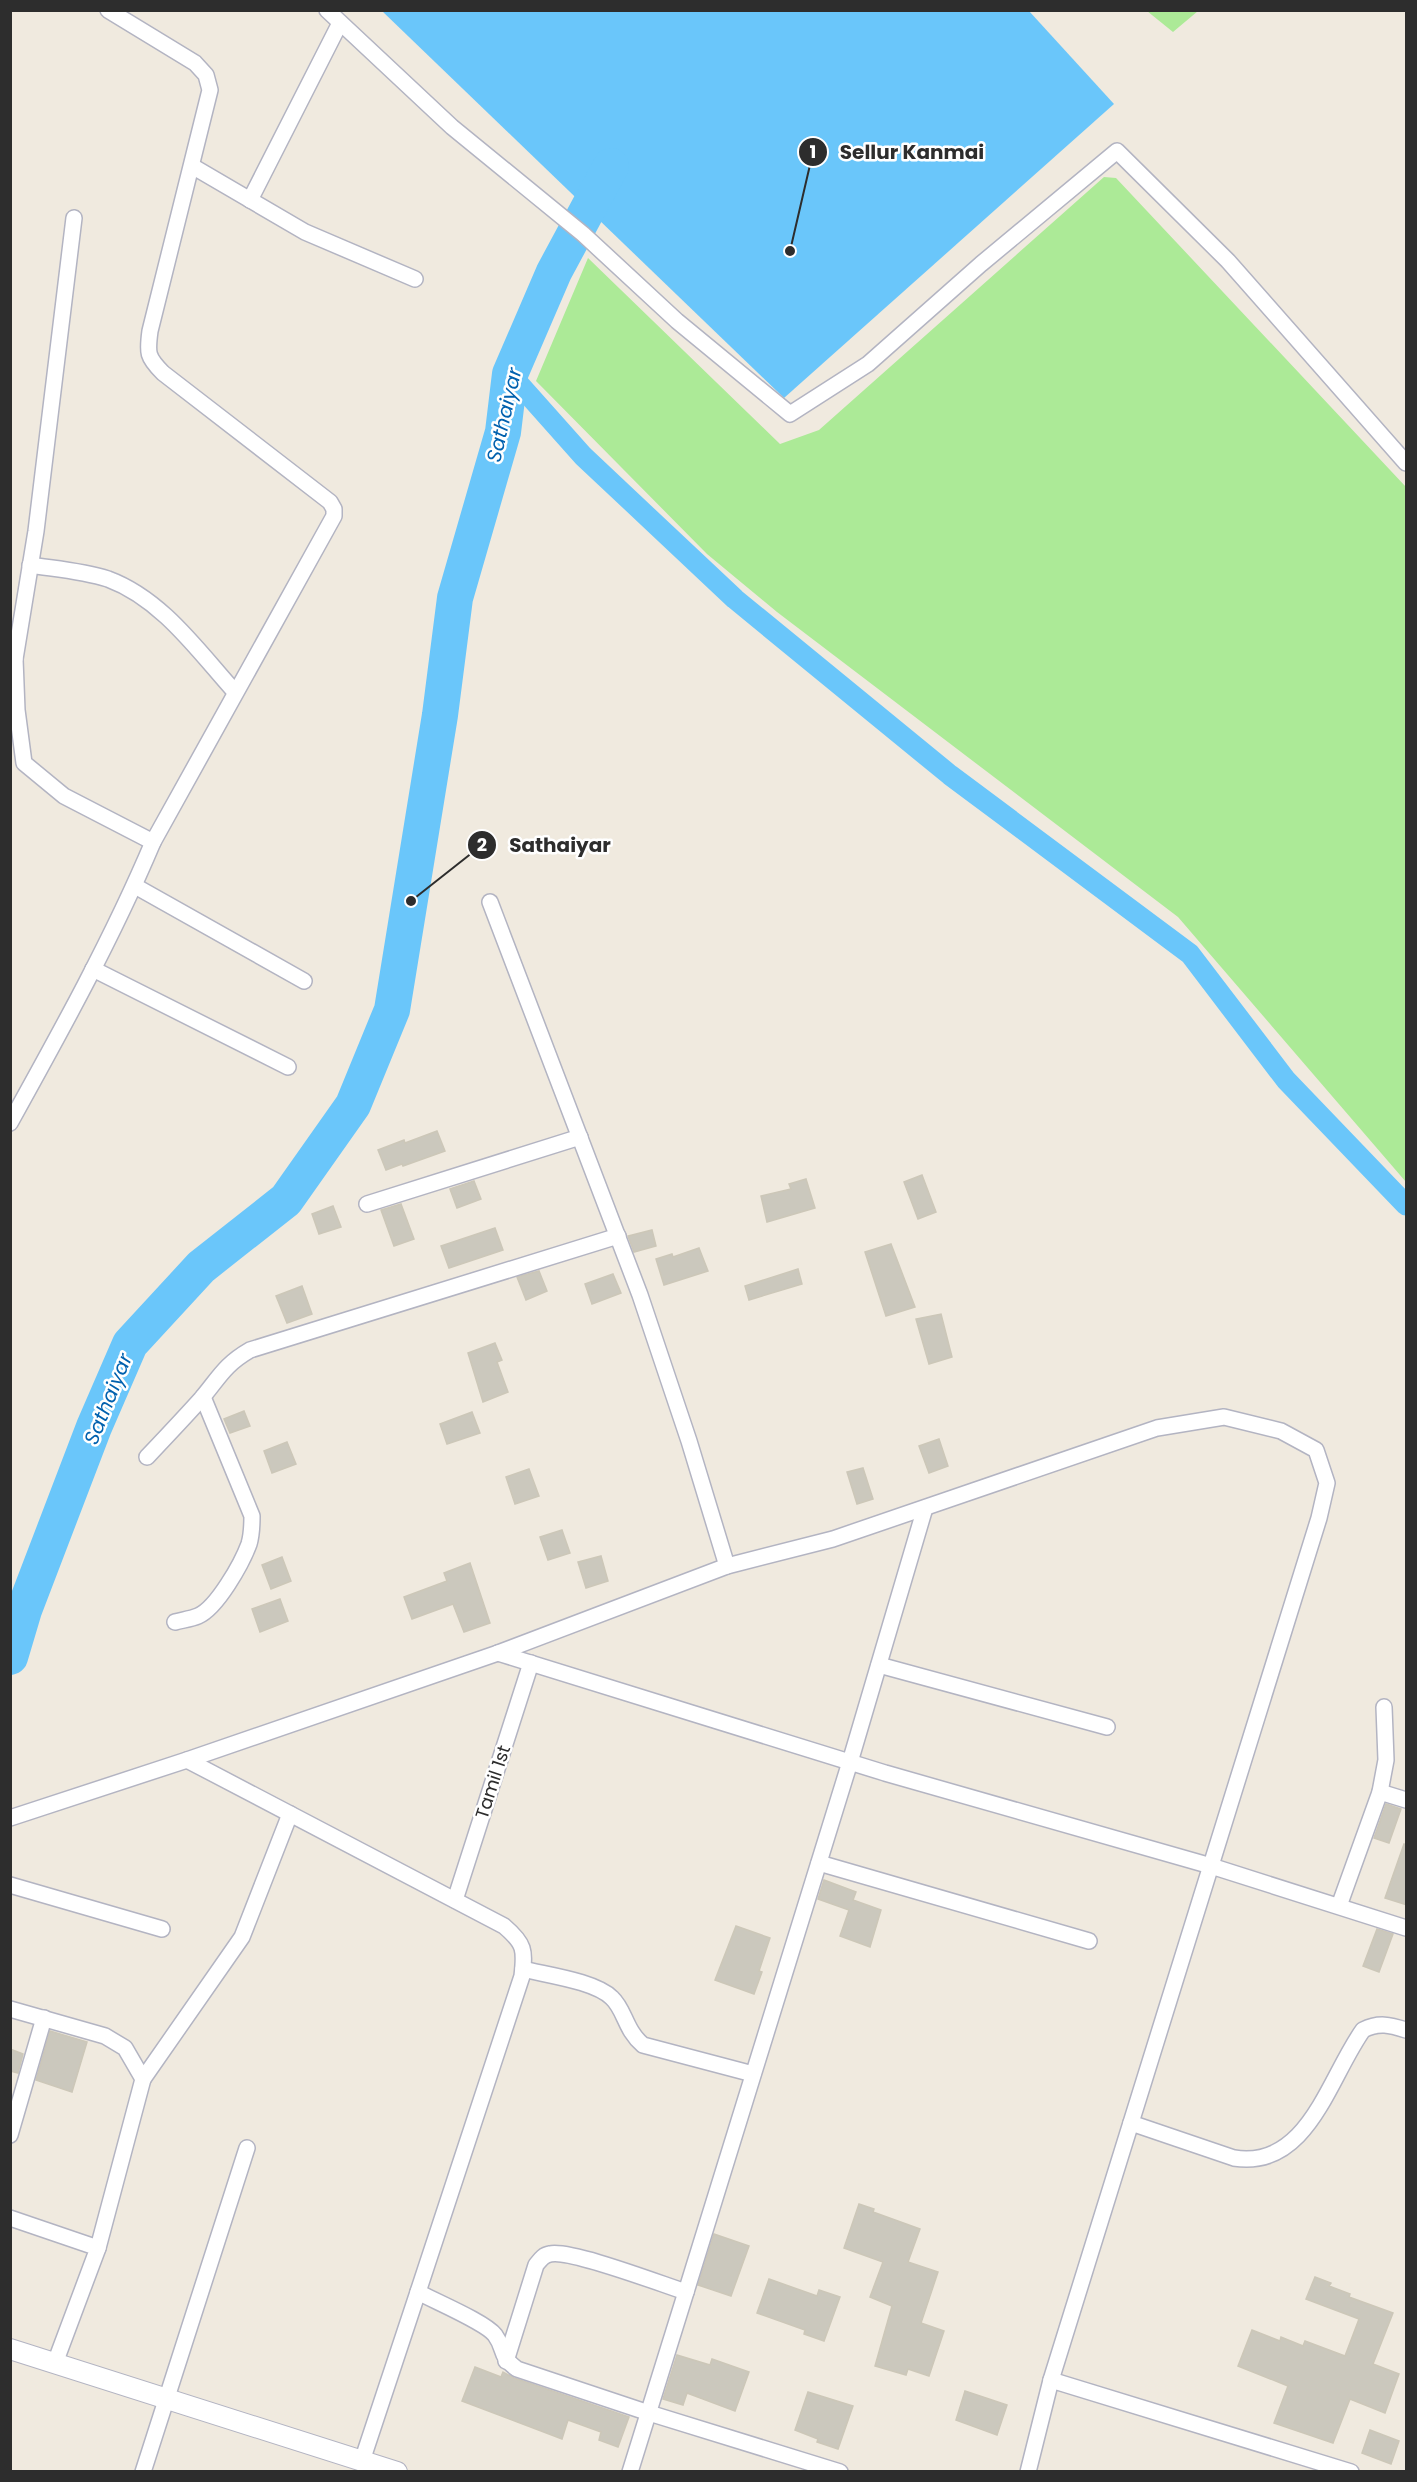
<svg xmlns="http://www.w3.org/2000/svg" width="1417" height="2482" font-family="Poppins,sans-serif">
<style>
.green{fill:#acea97}
.water{fill:#6ac6fa}
.lines{fill:none;stroke-linecap:round;stroke-linejoin:round}
.canal{stroke:#6ac6fa;stroke-width:21}
.river{stroke:#6ac6fa;stroke-width:36}
.building{fill:#cbc8bd;stroke:#ccc7b8;stroke-width:1.5}
.minor-casing{stroke:#b3b4c2;stroke-width:18}
.tertiary-casing{stroke:#b3b4c2;stroke-width:22}
.minor{stroke:#fff;stroke-width:15}
.tertiary{stroke:#fff;stroke-width:20}
.labels{text-anchor:middle;stroke-width:5;stroke-linejoin:round;paint-order:stroke}
.street-label{font-size:18px;fill:#2d2d2d;stroke:#fff}
.water-label{font-size:20px;font-style:italic;fill:#0161ae;stroke:#fff}
.leader{fill:none;stroke:#2d2d2d;stroke-width:2}
.callout-dot{fill:#2d2d2d;stroke:#fff;stroke-width:2}
.mark-label{font-size:18px;text-anchor:middle;font-weight:bold;fill:#fff}
.callout-label{font-size:20px;text-anchor:middle;font-weight:bold;fill:#2d2d2d;stroke:#fff;stroke-width:5;stroke-linejoin:round;paint-order:stroke}
</style>
<rect width="100%" height="100%" fill="#f0eadf"/>
<!-- green -->
<g class="green">
<polygon points="1147,11 1198,11 1173,32"/>
<polygon points="1104,177 1116,178 1406,487 1406,1182 1178,917 777,612 707,554 536,381 588,258 780,444 819,430"/>
</g>
<!-- water -->
<polygon class="water" points="382,11 1029,11 1114,104 784,398"/>
<g class="lines">
<!-- canal -->
<polyline class="canal" points="510,374 583,456 735,599 950,775 1190,954 1286,1080 1406,1205"/>
<!-- river -->
<polyline class="river" points="10,1657 24,1610 94,1427 130,1344 201,1267 286,1200 353,1105 392,1010 440,715 455,598 503,432 510,374 554,272 611,166"/>
</g>
<!-- building -->
<g class="building">
<polygon points="437,1131 445,1151 403,1166 402,1164 386,1170 378,1150 404,1140 405,1143"/>
<polygon points="922,1175 936,1212 918,1219 904,1182"/>
<polygon points="806,1179 815,1208 767,1222 761,1196 791,1189 789,1184"/>
<polygon points="474,1181 481,1199 457,1208 450,1189"/>
<polygon points="401,1204 414,1239 394,1246 381,1210"/>
<polygon points="333,1206 341,1227 319,1234 312,1214"/>
<polygon points="495,1228 503,1250 449,1268 441,1246"/>
<polygon points="652,1230 656,1246 634,1252 628,1236"/>
<polygon points="891,1244 915,1307 886,1316 865,1252"/>
<polygon points="699,1248 708,1271 664,1285 656,1259 672,1254 673,1257"/>
<polygon points="798,1269 802,1284 749,1300 745,1286"/>
<polygon points="539,1271 547,1291 526,1300 517,1277"/>
<polygon points="613,1274 621,1293 592,1304 585,1284"/>
<polygon points="302,1286 312,1314 287,1323 276,1296"/>
<polygon points="941,1314 952,1357 929,1364 916,1319"/>
<polygon points="495,1343 502,1360 497,1362 508,1392 483,1402 468,1353"/>
<polygon points="244,1411 250,1426 230,1433 224,1419"/>
<polygon points="472,1412 480,1433 447,1444 440,1424"/>
<polygon points="939,1439 948,1466 929,1473 919,1446"/>
<polygon points="287,1442 296,1464 272,1473 264,1451"/>
<polygon points="863,1468 873,1499 857,1504 847,1472"/>
<polygon points="529,1469 539,1496 515,1504 506,1477"/>
<polygon points="562,1530 570,1553 548,1560 540,1537"/>
<polygon points="601,1556 608,1581 586,1588 578,1562"/>
<polygon points="282,1557 291,1581 271,1589 262,1565"/>
<polygon points="470,1563 490,1623 464,1632 453,1604 412,1619 404,1597 447,1581 444,1573"/>
<polygon points="280,1599 288,1621 260,1632 252,1609"/>
<polygon points="1386,1804 1401,1809 1389,1843 1374,1838"/>
<polygon points="1404,1844 1407,1845 1407,1905 1385,1898"/>
<polygon points="824,1880 856,1892 853,1900 881,1910 870,1947 840,1936 849,1910 818,1899"/>
<polygon points="736,1926 770,1938 759,1971 762,1972 754,1994 715,1980"/>
<polygon points="1377,1929 1393,1934 1379,1972 1363,1966"/>
<polygon points="50,2031 87,2042 72,2092 36,2080"/>
<polygon points="10,2049 23,2054 18,2073 10,2071"/>
<polygon points="859,2204 874,2209 873,2212 920,2229 908,2262 938,2272 921,2323 944,2331 929,2376 908,2369 906,2375 875,2366 892,2306 870,2297 883,2262 844,2248"/>
<polygon points="714,2234 749,2246 731,2296 698,2285"/>
<polygon points="1315,2277 1331,2283 1329,2286 1350,2294 1349,2297 1393,2313 1373,2364 1399,2374 1385,2413 1350,2399 1333,2443 1274,2423 1288,2386 1238,2366 1252,2330 1280,2341 1281,2337 1303,2346 1305,2341 1345,2356 1359,2319 1306,2299"/>
<polygon points="769,2279 817,2296 819,2290 840,2297 824,2341 804,2334 805,2330 757,2313"/>
<polygon points="677,2355 710,2365 712,2359 749,2372 735,2411 687,2393 683,2405 663,2399"/>
<polygon points="475,2367 501,2377 503,2372 514,2378 629,2417 618,2447 599,2440 601,2432 568,2420 562,2439 462,2401"/>
<polygon points="965,2391 1007,2405 997,2435 956,2420"/>
<polygon points="808,2392 853,2406 838,2449 817,2442 818,2439 795,2430"/>
<polygon points="1370,2430 1399,2441 1391,2464 1362,2453"/>
</g>
<g class="lines">
<!-- minor casing -->
<g class="minor-casing">
<g id="minor">
<polyline points="327,10 452,127 583,234 677,321 790,414 868,364 981,264 1117,151 1228,261 1406,463"/>
<polyline points="192,166 305,232 415,279"/>
<polyline points="250,200 340,23"/>
<path d="M30,565C56,569 83,571 108,579C162,599 198,651 235,692"/>
<polyline points="10,657 15,659 17,710 24,763 64,796 153,842"/>
<polyline points="15,659 36,531 74,218"/>
<polyline points="135,886 304,981"/>
<polyline points="490,902 640,1295 689,1441 727,1566"/>
<polyline points="93,969 288,1067"/>
<path d="M10,1123C61,1031 112,939 153,842L334,516V509L330,502L163,373C147,357 147,353 150,331L210,90L206,75L195,63L108,10"/>
<polyline points="367,1204 580,1137"/>
<path d="M147,1457C165,1438 183,1419 201,1399C219,1378 224,1365 250,1350L618,1236"/>
<path d="M175,1622C182,1620 191,1619 198,1616C217,1608 242,1563 249,1544C252,1534 252,1526 252,1516L203,1397"/>
<polyline points="498,1653 885,1773 1211,1866 1406,1928"/>
<polyline points="879,1665 1107,1727"/>
<path d="M187,1760L504,1926C525,1944 525,1950 522,1976L418,2292"/>
<polyline points="1380,1792 1406,1800"/>
<polyline points="10,1818 187,1760 498,1653 727,1566 833,1539 1157,1428 1224,1417 1281,1431 1316,1450 1327,1483 1319,1518 1051,2380 1028,2472"/>
<polyline points="819,1863 1089,1941"/>
<polyline points="10,1885 162,1929"/>
<polyline points="455,1900 531,1663"/>
<polyline points="1339,1906 1380,1792 1386,1760 1384,1707"/>
<path d="M523,1969C546,1975 595,1981 612,1998C625,2010 625,2030 643,2045L753,2074"/>
<polyline points="10,2009 105,2036 125,2048 143,2079 98,2248"/>
<polyline points="143,2079 242,1937 290,1814"/>
<path d="M1131,2123L1234,2158C1308,2170 1329,2077 1363,2030C1379,2022 1390,2025 1406,2030"/>
<polyline points="10,2135 44,2018"/>
<polyline points="10,2218 98,2248 55,2363"/>
<path d="M506,2361L536,2265C540,2260 543,2255 550,2254C570,2249 661,2284 686,2292L850,1762L925,1508"/>
<polyline points="1051,2380 1351,2472"/>
<path d="M362,2461L418,2292C434,2301 485,2322 495,2335C506,2350 498,2355 517,2369L649,2413L840,2472"/>
<polyline points="143,2472 247,2148"/>
<polyline points="630,2472 686,2292"/>
</g>
</g>
<!-- tertiary casing -->
<g class="tertiary-casing">
<polyline id="tertiary" points="10,2349 397,2472"/>
</g>
<!-- minor -->
<use href="#minor" class="minor"/>
<!-- tertiary -->
<use href="#tertiary" class="tertiary"/>
</g>
<g class="labels">
<!-- street labels -->
<g class="street-label">
<text transform="translate(493 1782) rotate(-72)" y="6">Tamil 1st</text>
</g>
<!-- water labels -->
<g class="water-label">
<text transform="translate(504 415) rotate(-77)" y="7">Sathaiyar</text>
<text transform="translate(108 1399) rotate(-68)" y="7">Sathaiyar</text>
</g>
</g>
<!-- callouts -->
<path class="leader" d="M790 251L813 152M411 901L482 845"/>
<g class="callout-dot">
<circle cx="790" cy="251" r="6"/>
<circle cx="411" cy="901" r="6"/>
<circle cx="813" cy="152" r="15"/>
<circle cx="482" cy="845" r="15"/>
</g>
<g class="mark-label">
<text x="813" y="158">1</text>
<text x="482" y="851">2</text>
</g>
<g class="callout-label">
<text x="912" y="159">Sellur Kanmai</text>
<text x="560" y="852">Sathaiyar</text>
</g>
<!-- border -->
<rect width="1417" height="2482" fill="none" stroke="#2d2d2d" stroke-width="24"/>
</svg>
